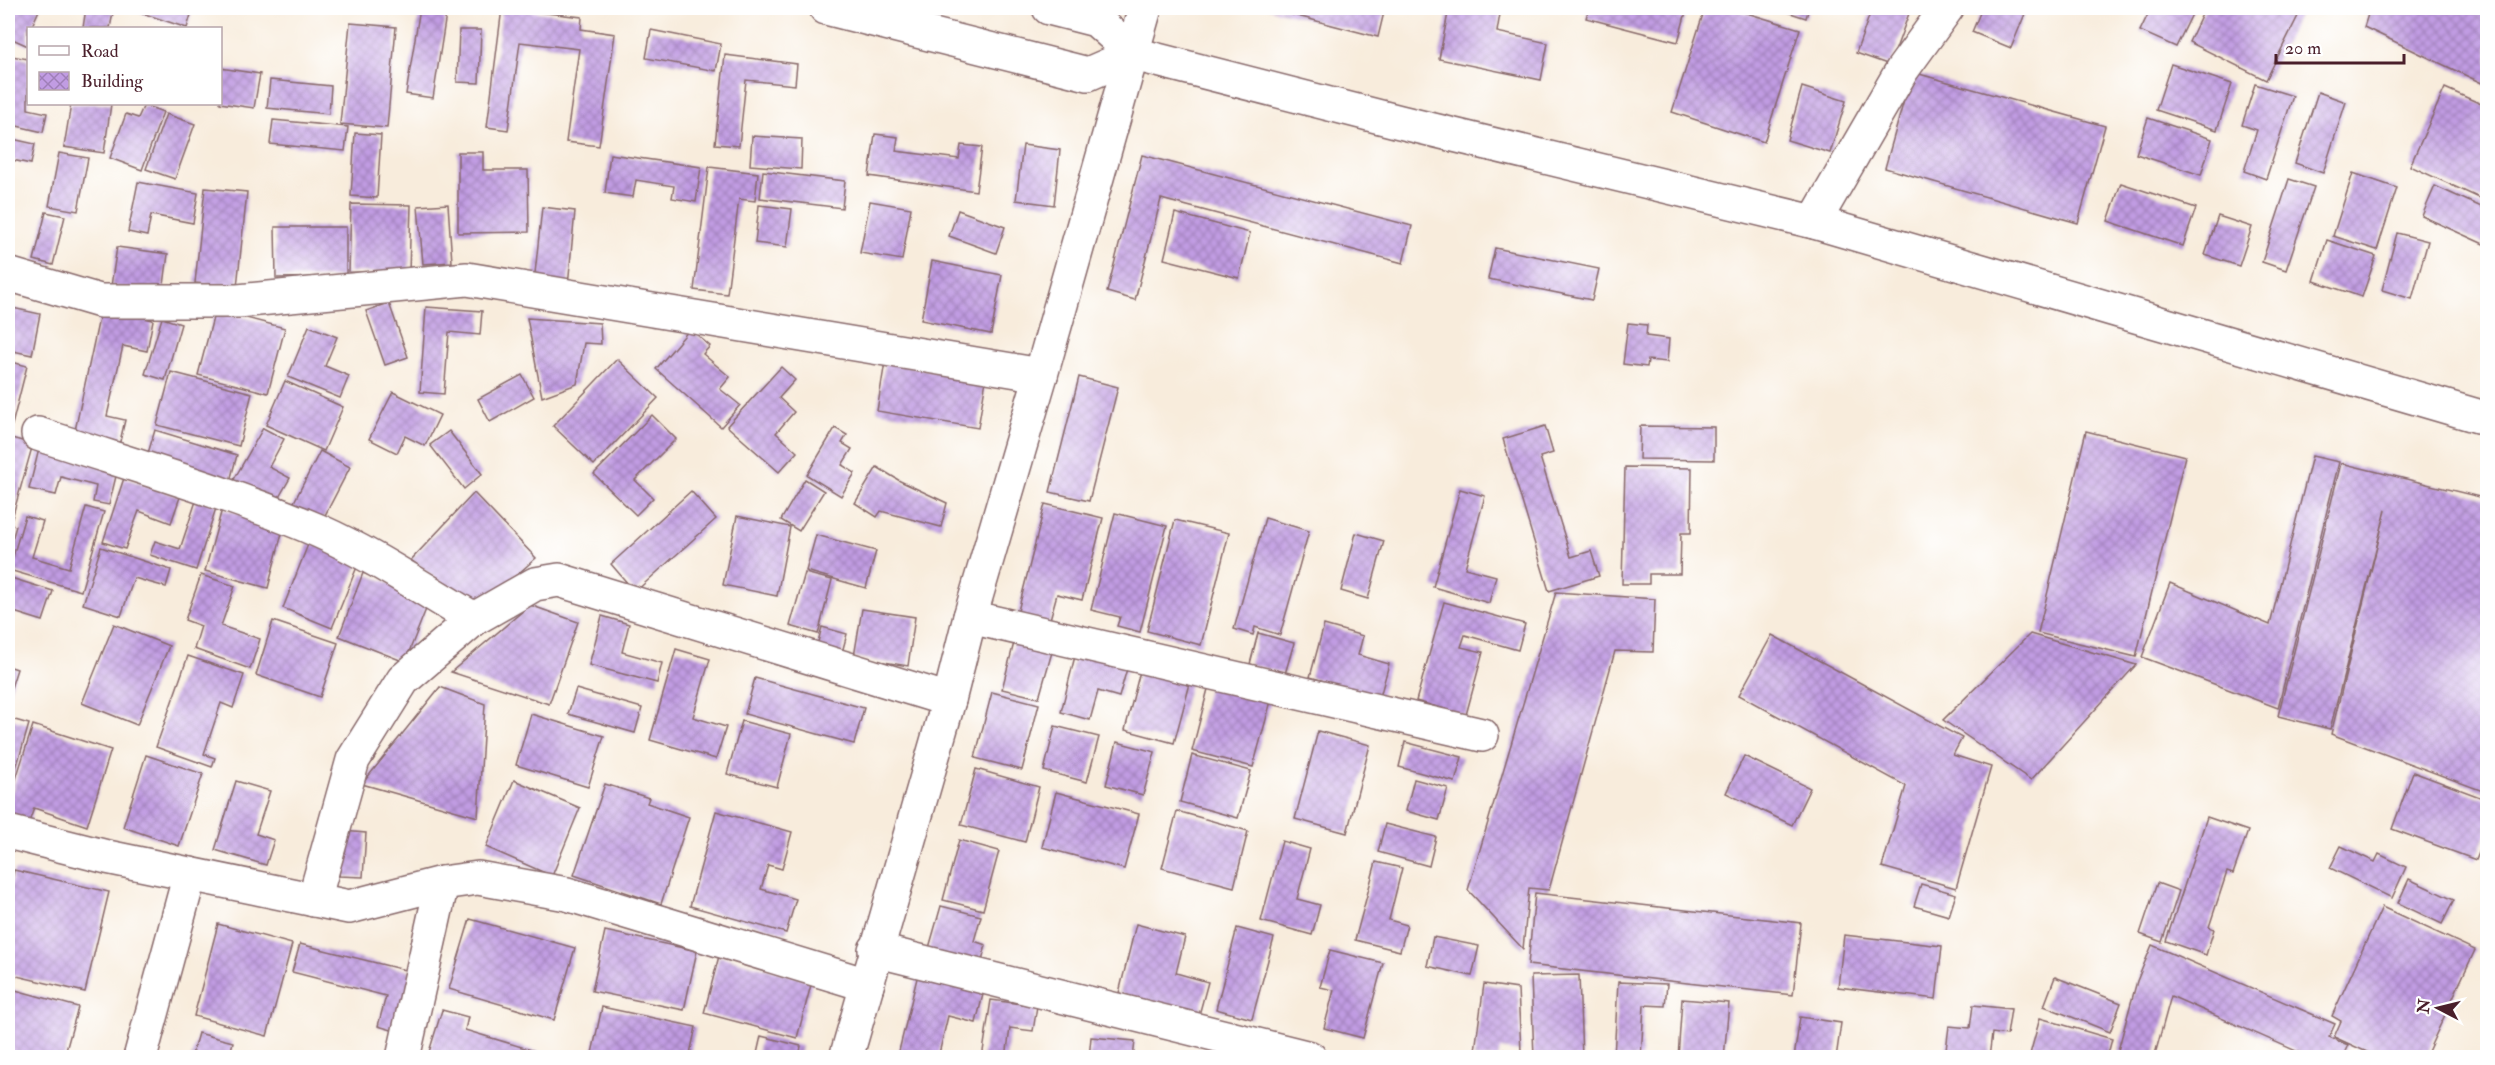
<svg xmlns="http://www.w3.org/2000/svg" width="2495" height="1065" font-family="'IM FELL Double Pica',serif">
<style>
.building{fill:url(#building-cross-hatch)}
.lines{fill:none;stroke-linecap:round;stroke-linejoin:round}
.minor-casing{stroke:#876769;stroke-width:36}
.tertiary-casing{stroke:#876769;stroke-width:36}
.minor{stroke:#fff;stroke-width:33}
.tertiary{stroke:#fff;stroke-width:33}
</style>
<defs>
<pattern id="building-cross-hatch" width="8" height="8" patternUnits="userSpaceOnUse" patternTransform="scale(1.5)"><rect width="8" height="8" fill="#c19ce3"/><path d="M0 0l8 8M0 8l8-8" fill="none" stroke="#9f7fb8"/></pattern>
</defs>
<rect width="100%" height="100%" fill="#fff"/>
<filter id="ink" filterUnits="userSpaceOnUse"><feTurbulence type="fractalNoise" baseFrequency=".0167" numOctaves="2"/><feDisplacementMap in="SourceGraphic" scale="12" xChannelSelector="R" yChannelSelector="G"/><feConvolveMatrix kernelMatrix="1 2 1 2 8 2 1 2 1" color-interpolation-filters="sRGB"/></filter>
<filter id="wash" filterUnits="userSpaceOnUse"><feTurbulence type="fractalNoise" baseFrequency=".008" numOctaves="4" result="noise"/><feDisplacementMap in="SourceGraphic" scale="24" xChannelSelector="R" yChannelSelector="G"/><feGaussianBlur stdDeviation="1.35" result="paint"/><feColorMatrix in="noise" values="0 0 0 0 0 0 0 0 0 0 0 0 0 0 0 0 0 1.4 0 .05"/><feComposite in="paint" operator="in"/></filter>
<g filter="url(#wash)">
<rect width="100%" height="100%" fill="#f8ecdc"/>
<g id="blocks">
<!-- building -->
<g class="building">
<polygon points="14,8 40,8 31,28 28,28 28,46 8,37 8,23"/>
<polygon points="86,8 114,8 110,28 83,28"/>
<polygon points="140,8 193,8 187,28 139,12"/>
<polygon points="420,8 447,8 433,98 406,94"/>
<polygon points="502,8 582,17 581,29 615,34 599,146 566,142 579,49 520,42 508,130 487,127"/>
<polygon points="1267,8 1385,8 1378,37"/>
<polygon points="1449,8 1501,8 1497,32 1548,43 1541,80 1439,59"/>
<polygon points="1589,8 1687,8 1678,42 1586,18"/>
<polygon points="1705,8 1730,8 1800,29 1764,142 1672,112"/>
<polygon points="1775,8 1809,8 1806,18"/>
<polygon points="1872,8 1911,8 1890,65 1856,53"/>
<polygon points="1982,8 2027,9 2011,48 1972,32"/>
<polygon points="2151,8 2195,8 2176,47 2140,31"/>
<polygon points="2205,8 2302,8 2266,80 2189,42"/>
<polygon points="2370,8 2488,8 2488,86 2364,27"/>
<polygon points="350,23 396,27 387,128 340,124"/>
<polygon points="459,30 481,30 479,83 457,82"/>
<polygon points="651,30 721,44 716,71 646,58"/>
<polygon points="725,55 797,64 795,85 746,80 739,146 715,144"/>
<polygon points="12,56 28,59 28,109 47,113 43,132 8,124 8,78"/>
<polygon points="2171,64 2232,84 2217,130 2156,110"/>
<polygon points="220,68 260,74 254,108 220,103"/>
<polygon points="1912,72 2105,126 2078,223 1885,168"/>
<polygon points="270,80 331,86 329,114 267,108"/>
<polygon points="2255,84 2293,96 2266,179 2244,171 2257,130 2242,125"/>
<polygon points="1802,87 1846,101 1830,153 1787,140"/>
<polygon points="2445,88 2488,107 2488,202 2410,166"/>
<polygon points="2318,92 2346,102 2323,173 2295,163"/>
<polygon points="71,104 111,104 104,153 64,147"/>
<polygon points="144,105 163,112 142,170 110,158 126,114 138,118"/>
<polygon points="166,114 195,124 175,179 146,169"/>
<polygon points="2148,118 2212,139 2201,175 2136,154"/>
<polygon points="273,120 348,127 345,151 270,144"/>
<polygon points="355,133 381,135 377,198 351,196"/>
<polygon points="875,134 898,137 896,151 959,159 961,145 982,147 976,191 869,176"/>
<polygon points="752,136 802,139 801,169 750,165"/>
<polygon points="8,138 35,144 31,164 12,160 8,176"/>
<polygon points="1023,145 1060,150 1054,205 1016,200"/>
<polygon points="458,152 483,152 483,170 528,170 529,232 458,233"/>
<polygon points="59,153 88,158 78,211 49,206"/>
<polygon points="610,154 701,167 696,202 672,198 674,186 636,180 633,197 605,193"/>
<polygon points="1142,155 1412,226 1403,263 1161,199 1135,300 1107,292"/>
<polygon points="709,167 758,173 755,201 739,199 727,294 694,290"/>
<polygon points="763,171 845,181 842,208 760,198"/>
<polygon points="2353,173 2397,188 2377,250 2333,236"/>
<polygon points="2289,179 2314,187 2286,270 2262,262"/>
<polygon points="138,182 198,193 193,223 151,215 147,236 128,232"/>
<polygon points="2121,183 2196,208 2183,246 2108,221"/>
<polygon points="2435,186 2488,210 2488,246 2422,216"/>
<polygon points="205,188 247,192 237,287 195,283"/>
<polygon points="870,201 911,208 902,260 860,253"/>
<polygon points="351,204 411,205 409,273 349,272"/>
<polygon points="448,204 452,262 423,264 418,206"/>
<polygon points="759,205 792,209 787,247 755,243"/>
<polygon points="542,207 575,211 568,286 534,283"/>
<polygon points="958,210 1005,227 996,253 949,236"/>
<polygon points="46,212 65,216 53,265 34,260"/>
<polygon points="1175,213 1250,233 1239,278 1164,259"/>
<polygon points="2218,216 2252,227 2239,266 2205,255"/>
<polygon points="275,227 346,227 346,277 276,278"/>
<polygon points="2397,233 2428,241 2412,299 2382,290"/>
<polygon points="2327,240 2376,256 2362,297 2314,281"/>
<polygon points="117,247 168,254 163,293 111,286"/>
<polygon points="1495,248 1599,269 1592,300 1488,279"/>
<polygon points="932,261 1002,275 991,334 921,320"/>
<polygon points="389,303 408,357 385,365 366,311"/>
<polygon points="8,307 40,314 32,355 8,350"/>
<polygon points="426,307 482,311 480,335 449,332 444,394 420,392"/>
<polygon points="101,309 153,320 147,351 123,346 107,416 125,420 118,450 73,440"/>
<polygon points="215,310 285,328 268,393 198,375"/>
<polygon points="162,318 181,324 165,380 145,374"/>
<polygon points="527,318 600,323 601,344 584,343 577,384 542,397"/>
<polygon points="1628,323 1647,325 1646,336 1669,339 1667,362 1648,360 1647,367 1623,364"/>
<polygon points="309,326 337,337 325,366 349,376 340,398 288,377"/>
<polygon points="690,329 710,346 703,354 730,377 720,389 740,405 721,427 656,369"/>
<polygon points="617,359 658,398 594,465 553,426"/>
<polygon points="8,361 27,366 12,425 8,424"/>
<polygon points="885,362 986,380 978,428 877,411"/>
<polygon points="781,367 795,380 779,398 794,412 776,433 797,452 779,472 727,426"/>
<polygon points="171,372 252,393 239,446 157,425"/>
<polygon points="522,375 534,397 490,422 478,399"/>
<polygon points="1079,377 1118,387 1089,501 1050,492"/>
<polygon points="285,381 343,407 324,451 266,425"/>
<polygon points="393,392 440,415 425,446 405,436 397,453 369,439"/>
<polygon points="652,415 676,439 635,480 653,498 636,515 594,474"/>
<polygon points="1545,426 1553,453 1540,457 1571,557 1591,551 1599,576 1549,591 1503,439"/>
<polygon points="1640,426 1714,427 1714,460 1639,459"/>
<polygon points="263,428 284,439 269,467 290,478 274,506 232,483"/>
<polygon points="835,428 847,435 842,443 852,449 842,465 855,473 841,496 807,475"/>
<polygon points="155,430 237,455 229,485 146,460"/>
<polygon points="449,431 482,474 464,489 430,445"/>
<polygon points="2086,431 2185,456 2136,657 2038,633"/>
<polygon points="8,437 33,444 12,518 8,517"/>
<polygon points="39,449 118,468 109,505 93,502 96,486 61,477 56,495 29,489"/>
<polygon points="320,451 350,467 321,523 291,508"/>
<polygon points="2312,456 2339,462 2278,708 2142,657 2170,583 2270,625"/>
<polygon points="2341,463 2488,499 2488,793 2331,734 2386,510 2330,729 2278,716"/>
<polygon points="877,467 900,481 947,503 941,527 881,511 877,517 855,503"/>
<polygon points="1625,467 1692,468 1691,533 1681,533 1680,574 1649,574 1649,584 1622,584"/>
<polygon points="124,478 180,497 171,523 139,511 125,549 103,542"/>
<polygon points="805,479 824,491 799,531 781,520"/>
<polygon points="1460,489 1485,496 1465,568 1496,576 1489,603 1433,587"/>
<polygon points="691,491 716,519 635,592 611,564"/>
<polygon points="474,493 536,558 478,609 411,560"/>
<polygon points="197,498 217,505 196,570 150,555 155,541 180,549"/>
<polygon points="1045,504 1103,518 1082,600 1057,594 1049,623 1017,615"/>
<polygon points="86,507 104,512 81,591 9,570 25,516 43,521 32,557 69,568"/>
<polygon points="222,509 284,525 268,588 205,571"/>
<polygon points="1115,513 1167,526 1140,632 1117,626 1120,617 1091,610"/>
<polygon points="737,516 790,527 777,596 723,585"/>
<polygon points="1265,518 1309,531 1280,635 1255,627 1253,635 1234,629"/>
<polygon points="1175,520 1229,533 1201,645 1147,631"/>
<polygon points="8,524 16,526 8,553"/>
<polygon points="1356,533 1384,541 1368,599 1341,591"/>
<polygon points="816,535 876,551 866,588 806,571"/>
<polygon points="309,542 359,562 332,628 283,608"/>
<polygon points="101,547 171,570 166,587 134,578 121,616 83,604"/>
<polygon points="363,573 430,599 405,662 339,636"/>
<polygon points="805,573 832,580 818,634 790,626"/>
<polygon points="201,575 235,586 221,626 260,639 250,669 194,649 201,626 185,620"/>
<polygon points="8,577 53,591 43,621 14,612 8,632"/>
<polygon points="1556,592 1655,599 1653,652 1615,651 1549,890 1529,888 1523,949 1468,890"/>
<polygon points="1444,602 1525,624 1518,650 1465,635 1461,647 1483,652 1466,715 1416,701"/>
<polygon points="530,605 578,622 549,704 451,672"/>
<polygon points="862,609 915,617 908,666 854,657"/>
<polygon points="602,616 629,624 622,652 662,663 657,683 589,665"/>
<polygon points="273,621 338,643 320,697 256,675"/>
<polygon points="114,624 169,646 137,725 82,703"/>
<polygon points="1324,625 1363,636 1358,655 1389,664 1380,697 1310,677"/>
<polygon points="822,627 847,634 840,660 815,653"/>
<polygon points="1258,633 1294,643 1285,674 1250,664"/>
<polygon points="2030,634 2136,665 2031,780 1943,720"/>
<polygon points="1016,635 1054,645 1039,698 1002,689"/>
<polygon points="1772,635 1962,738 1953,755 1991,767 1956,888 1882,867 1906,786 1739,695"/>
<polygon points="676,649 710,659 693,717 726,727 716,759 650,740"/>
<polygon points="1076,652 1128,665 1119,697 1098,691 1090,720 1061,712"/>
<polygon points="188,656 244,675 233,708 221,703 204,754 215,758 212,767 156,747"/>
<polygon points="8,666 17,669 10,691 8,690"/>
<polygon points="1141,667 1191,680 1174,743 1125,730"/>
<polygon points="755,678 864,708 854,744 745,714"/>
<polygon points="1209,685 1271,701 1253,767 1192,751"/>
<polygon points="440,687 485,704 478,817 362,784"/>
<polygon points="576,689 642,708 635,733 568,714"/>
<polygon points="992,692 1039,704 1022,770 975,758"/>
<polygon points="531,714 604,736 588,787 516,765"/>
<polygon points="8,718 29,724 8,796"/>
<polygon points="742,721 791,734 777,787 727,774"/>
<polygon points="33,725 111,750 87,826 34,808 28,825 8,818 8,804"/>
<polygon points="1055,726 1099,737 1087,782 1044,771"/>
<polygon points="1318,731 1370,745 1347,833 1295,819"/>
<polygon points="1117,742 1155,752 1143,795 1106,785"/>
<polygon points="1405,742 1462,757 1455,782 1399,767"/>
<polygon points="146,755 203,774 179,846 123,827"/>
<polygon points="1192,755 1251,771 1238,818 1180,802"/>
<polygon points="1744,756 1810,788 1792,825 1726,793"/>
<polygon points="976,769 1039,787 1025,842 961,825"/>
<polygon points="2413,772 2488,800 2488,831 2476,860 2392,829"/>
<polygon points="1414,779 1448,788 1439,820 1406,811"/>
<polygon points="514,780 580,808 552,876 486,847"/>
<polygon points="236,781 270,791 256,834 274,840 266,865 215,850"/>
<polygon points="605,784 649,798 647,803 689,817 661,904 574,875"/>
<polygon points="1056,792 1139,814 1124,869 1042,847"/>
<polygon points="716,811 792,832 782,869 768,865 761,889 796,899 786,933 690,906"/>
<polygon points="1177,811 1248,831 1234,887 1162,868"/>
<polygon points="2207,817 2248,831 2233,874 2227,872 2209,927 2214,929 2206,955 2166,941"/>
<polygon points="1385,824 1436,837 1429,866 1378,852"/>
<polygon points="342,831 366,833 363,877 339,876"/>
<polygon points="959,840 999,851 983,910 943,900"/>
<polygon points="1282,841 1310,849 1297,899 1320,905 1312,935 1261,921"/>
<polygon points="2341,846 2375,862 2379,854 2406,867 2392,898 2330,868"/>
<polygon points="1376,862 1402,868 1389,920 1407,925 1400,951 1355,940"/>
<polygon points="14,870 109,892 85,992 8,974 8,897"/>
<polygon points="2409,879 2454,900 2442,924 2398,903"/>
<polygon points="2157,883 2179,891 2162,942 2140,934"/>
<polygon points="1921,884 1956,894 1949,916 1914,906"/>
<polygon points="1535,893 1801,923 1793,995 1528,965"/>
<polygon points="941,906 981,916 974,941 986,945 980,968 927,955"/>
<polygon points="2382,907 2475,950 2425,1058 2380,1058 2334,1037 2341,1021 2332,1016"/>
<polygon points="470,919 575,948 554,1020 449,989"/>
<polygon points="218,924 292,944 267,1036 194,1016"/>
<polygon points="1136,924 1185,937 1176,973 1208,982 1199,1015 1119,993"/>
<polygon points="1237,928 1274,938 1252,1019 1216,1009"/>
<polygon points="605,931 697,951 684,1010 592,991"/>
<polygon points="1844,935 1942,946 1936,999 1838,987"/>
<polygon points="1433,937 1479,946 1472,976 1427,966"/>
<polygon points="300,944 417,973 402,1033 378,1026 386,996 292,972"/>
<polygon points="2152,945 2335,1024 2329,1037 2348,1045 2342,1058 2312,1058 2171,996 2154,1058 2116,1058 2137,981"/>
<polygon points="1330,950 1383,963 1363,1038 1324,1028 1334,990 1320,987"/>
<polygon points="719,956 812,981 797,1038 704,1013"/>
<polygon points="919,970 985,986 976,1023 948,1016 938,1058 909,1058 898,1055"/>
<polygon points="1579,975 1582,1058 1534,1058 1531,976"/>
<polygon points="2055,977 2121,1003 2110,1032 2044,1006"/>
<polygon points="1618,982 1667,984 1665,1006 1644,1005 1641,1058 1614,1058"/>
<polygon points="1484,984 1518,989 1521,1052 1500,1049 1498,1058 1474,1058"/>
<polygon points="8,988 78,1007 64,1058 8,1058"/>
<polygon points="1682,999 1729,1003 1724,1058 1678,1058"/>
<polygon points="991,1000 1037,1006 1033,1031 1010,1028 1006,1058 982,1058"/>
<polygon points="1973,1005 2011,1009 2007,1035 1992,1033 1989,1058 1945,1058 1949,1026 1970,1028"/>
<polygon points="602,1007 696,1027 689,1058 591,1058"/>
<polygon points="442,1010 468,1017 465,1030 558,1058 450,1058 429,1052"/>
<polygon points="1800,1017 1841,1023 1836,1058 1794,1058"/>
<polygon points="2040,1018 2112,1039 2107,1058 2029,1058"/>
<polygon points="198,1033 233,1042 229,1058 191,1058"/>
<polygon points="761,1036 801,1046 799,1058 756,1058"/>
<polygon points="1091,1037 1135,1041 1133,1058 1089,1058"/>
</g>
</g>
</g>
<g filter="url(#ink)">
<use href="#blocks" fill-opacity="0" stroke="#876769" stroke-width="1.5"/>
<g class="lines">
<!-- minor casing -->
<g class="minor-casing">
<g id="minor">
<polyline points="1814,222 1902,70 1947,8"/>
<polyline points="8,274 100,301 238,301 467,279 1041,375"/>
<path d="M38,434C132,465 228,492 319,531C373,555 423,589 474,619"/>
<polyline points="970,617 1482,735"/>
<polyline points="8,832 107,857 349,907 442,883 478,878 567,894 867,985"/>
<polyline points="314,900 353,760 403,680 474,619 535,584 559,580 949,700"/>
<polyline points="875,950 1310,1058"/>
<polyline points="140,1058 190,874"/>
<polyline points="403,1058 442,883"/>
<polyline points="846,1058 949,700 970,617 1041,375 1145,8"/>
</g>
</g>
<!-- tertiary casing -->
<g class="tertiary-casing">
<g id="tertiary">
<polyline points="826,8 1088,74 1134,54"/>
<polyline points="1049,8 1096,20 1134,54 1400,122 1814,222 2488,419"/>
</g>
</g>
<!-- minor -->
<use href="#minor" class="minor"/>
<!-- tertiary -->
<use href="#tertiary" class="tertiary"/>
</g>
</g>
<!-- margin -->
<rect width="2495" height="1065" fill="none" stroke="#fff" stroke-width="30"/>
<!-- legend -->
<rect x="27" y="27" width="195" height="78" fill="#ffffff" stroke="#b7a5aa" stroke-width="1.5"/>
<rect x="39" y="46" width="30" height="9" fill="#ffffff" stroke="#b7a5aa" stroke-width="1.5"/>
<text x="81" y="57" font-size="18" fill="#4a1f2b">Road</text>
<rect x="39" y="72" width="30" height="18" fill="url(#building-cross-hatch)" stroke="#b7a5aa" stroke-width="1.5"/>
<text x="81" y="87" font-size="18" fill="#4a1f2b">Building</text>
<!-- north arrow -->
<g transform="translate(2438 1008) rotate(277)" stroke="#ffffff" stroke-width="4.5" paint-order="stroke">
<path d="M0-4.5L10 22L0 15L-10 22Z" fill="#4a1f2b"/>
<text y="-9" font-size="16" font-weight="bold" text-anchor="middle" fill="#4a1f2b">N</text>
</g>
<!-- scale -->
<path d="M2276 54v9h128v-9" fill="none" stroke="#4a1f2b" stroke-width="3"/>
<text x="2285" y="54" font-size="18" fill="#4a1f2b" stroke="#ffffff" stroke-width="4.5" paint-order="stroke">20 m</text>
</svg>
